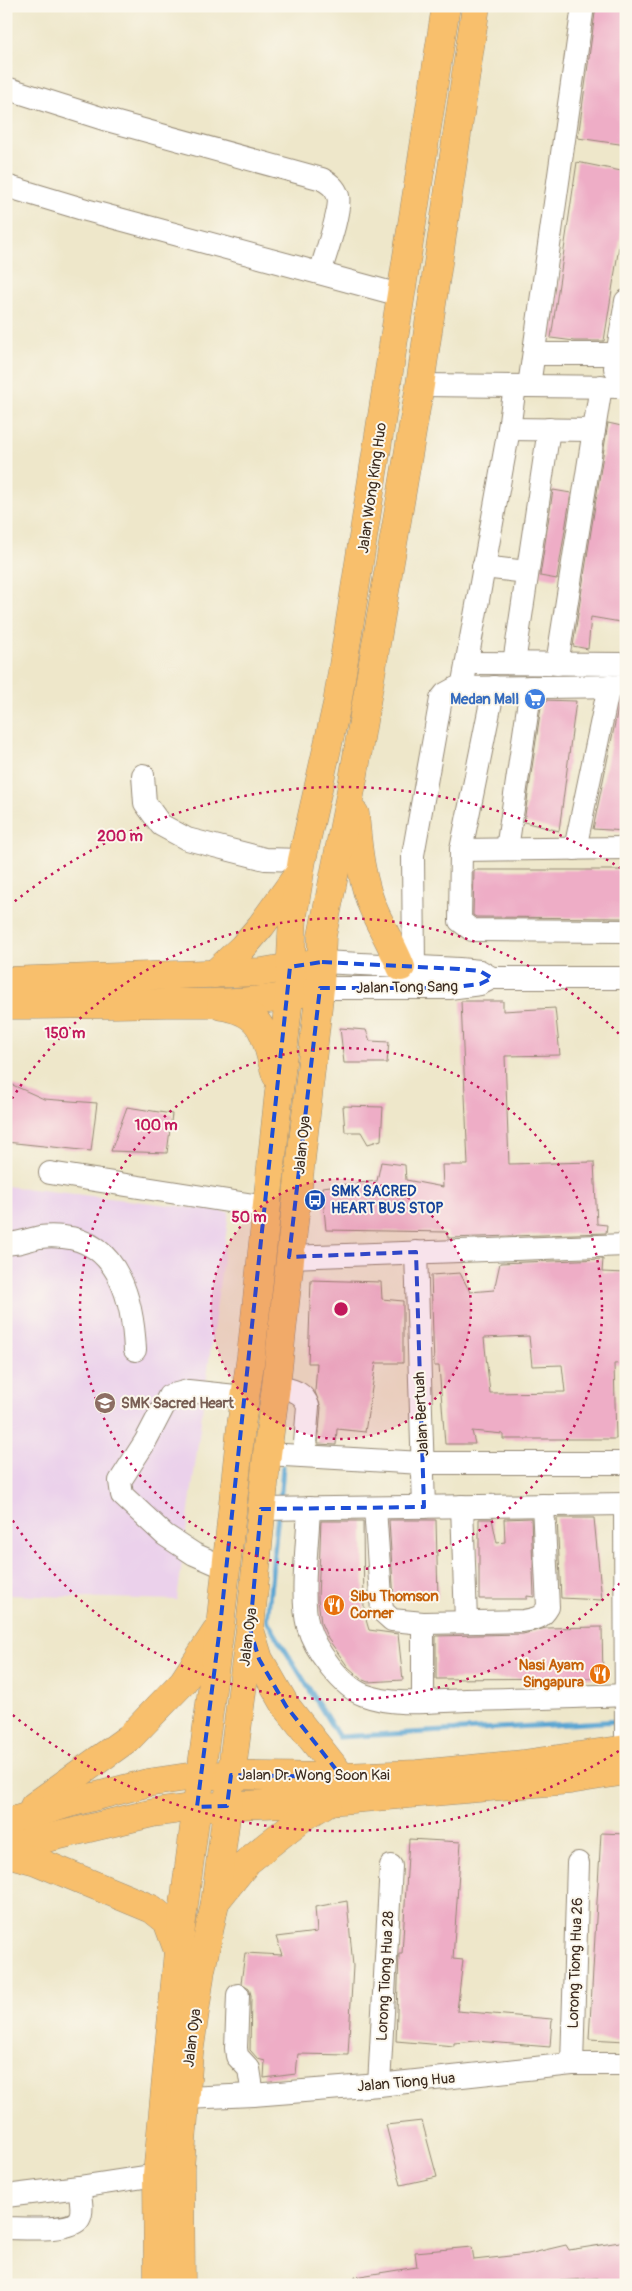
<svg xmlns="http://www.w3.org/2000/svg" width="632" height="2291" font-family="Pangolin,sans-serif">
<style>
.built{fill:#ebd1eb}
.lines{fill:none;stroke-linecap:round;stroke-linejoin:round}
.stream{stroke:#5aa5d2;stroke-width:5}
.building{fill:#eeadc6;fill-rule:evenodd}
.minor-casing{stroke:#948874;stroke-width:24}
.major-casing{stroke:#948874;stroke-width:29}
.minor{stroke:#fff;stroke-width:22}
.major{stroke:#f8bf6c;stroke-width:28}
.marked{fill:none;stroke:#1d4ed8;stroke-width:4;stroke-dasharray:10 6;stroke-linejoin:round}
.ring{fill:none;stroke:#c2185b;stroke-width:2.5;stroke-dasharray:2.5 5}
.labels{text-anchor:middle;stroke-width:4;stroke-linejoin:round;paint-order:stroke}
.street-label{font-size:15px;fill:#3b2a1e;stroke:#fbf7ec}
.shop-label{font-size:15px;font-weight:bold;fill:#366cbe;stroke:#fbf7ec;text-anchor:end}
.transit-label{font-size:15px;font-weight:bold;fill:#164399;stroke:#fbf7ec;text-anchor:start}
.education-label{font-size:15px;font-weight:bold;fill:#785e54;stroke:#fbf7ec;text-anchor:start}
.food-label{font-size:15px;font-weight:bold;fill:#c56008;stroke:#fbf7ec;text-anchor:start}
.centre{fill:#c2185b;stroke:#fbf7ec;stroke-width:2.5}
.ring-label{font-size:15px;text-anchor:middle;font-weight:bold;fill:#c2185b;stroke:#fbf7ec;stroke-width:4;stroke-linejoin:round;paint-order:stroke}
</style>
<rect width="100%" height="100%" fill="#fbf7ec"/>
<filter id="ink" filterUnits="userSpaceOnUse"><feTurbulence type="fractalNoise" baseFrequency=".02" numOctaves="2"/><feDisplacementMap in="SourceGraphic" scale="10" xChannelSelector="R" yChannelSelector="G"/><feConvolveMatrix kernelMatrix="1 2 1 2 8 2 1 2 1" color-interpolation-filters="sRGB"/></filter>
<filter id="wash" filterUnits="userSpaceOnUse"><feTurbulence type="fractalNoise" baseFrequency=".0096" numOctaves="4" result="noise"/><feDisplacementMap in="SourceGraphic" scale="20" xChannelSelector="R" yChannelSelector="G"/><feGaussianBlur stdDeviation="1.12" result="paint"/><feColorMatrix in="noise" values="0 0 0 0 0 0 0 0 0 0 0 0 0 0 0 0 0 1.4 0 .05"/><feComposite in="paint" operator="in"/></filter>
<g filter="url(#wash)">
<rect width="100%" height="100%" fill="#eee7ca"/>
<!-- built -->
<polygon class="built" points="6,1186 229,1212 177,1600 6,1595"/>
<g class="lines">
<!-- stream -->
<g class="stream">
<polyline points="280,1503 283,1467"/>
<polyline points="278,1514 267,1621 339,1737 621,1721"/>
</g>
</g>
<g id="blocks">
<!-- building -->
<g class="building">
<polygon points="596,6 626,6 626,145 578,138"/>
<polygon points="577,162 626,172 626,202 604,341 574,341 551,338"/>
<polygon points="608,423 626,427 626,623 591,617 588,649 573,646"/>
<polygon points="553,490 571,493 557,579 540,576"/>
<polygon points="620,699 626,699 626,831 593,829"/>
<polygon points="542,700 576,701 559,831 524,822"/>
<polygon points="474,870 626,870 626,918 476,917 473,915"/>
<polygon points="461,1001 503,1001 503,1011 555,1008 560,1055 505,1056 509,1164 594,1162 597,1224 607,1225 606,1233 448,1238 447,1232 326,1230 322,1187 377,1181 381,1162 405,1165 406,1180 443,1187 442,1165 468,1165"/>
<polygon points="340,1028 366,1030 370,1041 389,1042 387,1063 344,1063"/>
<polygon points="6,1082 44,1099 97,1103 91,1151 6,1142"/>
<polygon points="343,1106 383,1107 381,1140 368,1144 361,1132 345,1132"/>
<polygon points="127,1107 172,1114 167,1153 111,1151"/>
<path d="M603,1259L602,1272L626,1273V1363L614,1364L616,1439H503V1434L472,1431L475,1444H445L439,1366H434L431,1275L460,1273L470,1292L494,1290L500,1263ZM529,1336L532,1366L562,1365L565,1392L490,1393L484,1338Z"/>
<polygon points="311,1280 381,1282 382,1299 403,1301 403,1363 376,1363 365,1432 337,1429 336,1445 318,1444 321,1407 315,1392 317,1363 308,1363"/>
<polygon points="531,1518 534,1597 527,1596 527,1599 479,1599 479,1519 492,1519 497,1543 505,1542 504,1519"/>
<polygon points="557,1518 594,1518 602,1600 561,1598"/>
<polygon points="389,1520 436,1520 438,1598 394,1600"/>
<polygon points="321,1521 363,1521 364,1613 369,1630 398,1634 403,1680 368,1682 363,1680 348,1667 328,1639 321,1623 318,1599"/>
<polygon points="602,1627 603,1678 436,1679 436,1636 523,1634 546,1628"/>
<polygon points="601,1833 626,1834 626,2041 589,2039"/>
<polygon points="409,1839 461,1842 453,1959 463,1960 457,2011 552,2019 550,2047 476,2041 454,2043 454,2046 396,2041 399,1954 402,1954"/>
<polygon points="347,1901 353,1966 348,2055 298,2054 296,2074 264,2078 265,2061 258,2059 250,2050 251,1995 249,1988 241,1983 245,1953 282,1955 276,1937 317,1932 315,1907"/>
<polygon points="422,2121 437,2177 401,2185 386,2125"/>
<polygon points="626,2241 626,2282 615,2285 598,2285 597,2278 534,2283 534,2285 354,2285 354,2277 417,2267 415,2252 472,2247 474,2260 528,2254 566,2245 569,2250"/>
</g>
</g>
</g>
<g filter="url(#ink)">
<use href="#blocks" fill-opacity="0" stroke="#948874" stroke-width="1"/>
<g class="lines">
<!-- minor casing -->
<g class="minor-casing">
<g id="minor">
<path d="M6,88L107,120L322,179C329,183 335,187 338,196C342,208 324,259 320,273"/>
<polyline points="6,186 86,210 400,295"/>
<polyline points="534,354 626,354"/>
<polyline points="615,368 626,301"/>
<polyline points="420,385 626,387"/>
<polyline points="529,386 583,6"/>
<polyline points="509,429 594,430"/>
<polyline points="483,567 527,572"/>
<polyline points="467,663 626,664"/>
<polyline points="514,663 549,429"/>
<polyline points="557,664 601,386"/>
<polyline points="494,687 461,850 460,921 472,930 626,931"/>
<polyline points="462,688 509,429 515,386"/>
<polyline points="143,775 145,803 161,825 187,839 265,859 302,860"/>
<polyline points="507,849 531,687"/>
<polyline points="575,849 609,686"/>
<polyline points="461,850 626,848"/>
<polyline points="322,962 459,969 480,971 492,978"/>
<polyline points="414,967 413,855 441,699 445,694 456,688 626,686"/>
<polyline points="320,988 449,988 480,984 492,978 626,978"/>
<polyline points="50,1173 266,1207"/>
<path d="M6,1243C17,1245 29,1239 40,1237C47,1236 56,1236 63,1237C120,1242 133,1304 135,1350"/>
<polyline points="416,1252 424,1507"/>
<polyline points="289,1257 626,1245"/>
<path d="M276,1386C290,1390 303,1390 308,1406L304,1456"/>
<polyline points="267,1454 422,1463 626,1463"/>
<polyline points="625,1504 626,1735"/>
<polyline points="462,1506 466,1621"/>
<path d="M309,1508C308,1540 300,1597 308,1626C314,1649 342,1687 364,1695C396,1707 433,1701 466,1700C519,1699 573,1697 626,1695"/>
<path d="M375,1508L382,1611L392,1620L423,1623L523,1621C536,1619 542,1618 548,1607L543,1505"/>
<polyline points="261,1509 626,1504"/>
<polyline points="226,1568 194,1554 165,1535 122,1495 120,1481 145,1442 169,1396 188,1391 245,1397"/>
<polyline points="423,1623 423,1702"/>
<polyline points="238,1995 236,2048 237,2056 249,2069 253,2095"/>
<polyline points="572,2064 578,1863"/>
<polyline points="379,2085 391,1866"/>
<polyline points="186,2098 253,2095 379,2085 572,2064 626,2064"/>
<polyline points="6,2196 79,2187 157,2175"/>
<path d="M6,2228C22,2228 71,2232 79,2219C84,2211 80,2196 79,2187"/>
</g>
</g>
<!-- major casing -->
<g class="major-casing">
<g id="major">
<path d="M355,814C358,848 361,883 376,915C384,932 394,949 401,967"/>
<polyline points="214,974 243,947 261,926 297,876"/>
<polyline points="6,981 262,972 308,964"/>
<path d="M6,1005C60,1005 113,1004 166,1003C212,1003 261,1004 306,992"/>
<path d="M221,1006C267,1013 264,1037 276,1075"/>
<polyline points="251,1633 259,1659 286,1706 342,1777"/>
<polyline points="34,1806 130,1737 183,1682 216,1632"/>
<polyline points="6,1823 70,1803 147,1783 201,1775 342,1777 417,1774 523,1764 626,1749"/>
<polyline points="6,1848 153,1813 197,1807 329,1801 570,1780 626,1771"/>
<polyline points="6,1853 36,1861 152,1909 167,1921 178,1951"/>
<polyline points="215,1902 248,1861 302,1818 328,1802"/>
<polyline points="158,2285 157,2175 178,1951 220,1627 241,1426 251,1356 289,997 293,916 302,860 337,704 446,6"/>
<polyline points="181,2285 180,2168 189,2054 201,1970 215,1903 250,1629 267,1454 276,1386 320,988 322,936 353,780 420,385 476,6"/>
</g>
</g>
<!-- minor -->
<use href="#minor" class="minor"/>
<!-- major -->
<use href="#major" class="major"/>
</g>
</g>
<!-- marked area -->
<path class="marked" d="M322,962L459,969L480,971L492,978L480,984L449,988H320L289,1257L416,1252L424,1507L261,1509L250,1629L259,1659L286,1706L342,1777L231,1775L227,1806L197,1807L220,1627L290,967Z"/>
<!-- distance rings -->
<circle cx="341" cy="1309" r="130" fill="#c2185b" fill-opacity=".12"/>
<g class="ring">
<circle cx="341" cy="1309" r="130"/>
<circle cx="341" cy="1309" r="261"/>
<path d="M625 1578A391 391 0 0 1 8 1513M8 1105A391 391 0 0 1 625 1040"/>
<path d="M625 1747A522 522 0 0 1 9 1712M9 906A522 522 0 0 1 625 871"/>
</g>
<!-- icons -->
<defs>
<g id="supermarket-disc" transform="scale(1.125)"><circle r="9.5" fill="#3f7fe0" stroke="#fbf7ec"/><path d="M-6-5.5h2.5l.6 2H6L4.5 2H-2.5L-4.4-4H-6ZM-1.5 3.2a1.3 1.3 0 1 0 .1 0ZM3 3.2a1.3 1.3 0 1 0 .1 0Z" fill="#fff"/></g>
<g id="bus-disc" transform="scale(1.125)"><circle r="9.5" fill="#1a4fb4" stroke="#fbf7ec"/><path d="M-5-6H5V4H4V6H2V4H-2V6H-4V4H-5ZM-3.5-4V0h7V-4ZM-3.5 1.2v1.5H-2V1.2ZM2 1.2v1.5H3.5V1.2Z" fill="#fff"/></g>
<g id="school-disc" transform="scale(1.125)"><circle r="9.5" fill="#8d6e63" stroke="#fbf7ec"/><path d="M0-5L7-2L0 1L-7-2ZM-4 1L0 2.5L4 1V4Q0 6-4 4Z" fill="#fff"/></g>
<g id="restaurant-disc" transform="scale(1.125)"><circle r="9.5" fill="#e8710a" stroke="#fbf7ec"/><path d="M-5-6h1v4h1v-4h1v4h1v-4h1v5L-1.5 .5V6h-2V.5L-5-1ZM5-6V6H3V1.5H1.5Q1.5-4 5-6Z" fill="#fff"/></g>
</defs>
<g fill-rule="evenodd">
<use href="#supermarket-disc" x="535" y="699"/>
<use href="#bus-disc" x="315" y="1200"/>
<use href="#school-disc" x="105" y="1403"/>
<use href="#restaurant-disc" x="334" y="1605"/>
<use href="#restaurant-disc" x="600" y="1674"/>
</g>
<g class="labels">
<!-- street labels -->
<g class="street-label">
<text transform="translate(372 488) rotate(-82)" y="5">Jalan Wong King Huo</text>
<text transform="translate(407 987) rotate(-1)" y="5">Jalan Tong Sang</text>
<text transform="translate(302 1145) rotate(-84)" y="5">Jalan Oya</text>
<text transform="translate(421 1414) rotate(-93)" y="5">Jalan Bertuah</text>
<text transform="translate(248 1637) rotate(-83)" y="5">Jalan Oya</text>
<text x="314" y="1780">Jalan Dr. Wong Soon Kai</text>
<text transform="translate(575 1963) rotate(-88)" y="5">Lorong Tiong Hua 26</text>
<text transform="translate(385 1976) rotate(-87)" y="5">Lorong Tiong Hua 28</text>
<text transform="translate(192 2038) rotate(-83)" y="5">Jalan Oya</text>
<text transform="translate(406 2082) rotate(-5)" y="5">Jalan Tiong Hua</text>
</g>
<!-- shop labels -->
<g class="shop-label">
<text x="519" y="704">Medan Mall</text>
</g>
<!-- transit labels -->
<g class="transit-label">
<text x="331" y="1196">SMK SACRED<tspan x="331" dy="17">HEART BUS STOP</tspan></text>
</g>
<!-- education labels -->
<g class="education-label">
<text x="121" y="1408">SMK Sacred Heart</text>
</g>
<!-- food labels -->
<g class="food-label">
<text x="350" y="1601">Sibu Thomson<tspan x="350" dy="17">Corner</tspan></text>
<text x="584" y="1670" text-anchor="end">Nasi Ayam<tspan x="584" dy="17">Singapura</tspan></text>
</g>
</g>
<circle cx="341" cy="1309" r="8" class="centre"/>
<g class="ring-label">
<text x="120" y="841">200 m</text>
<text x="65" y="1038">150 m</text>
<text x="156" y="1130">100 m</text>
<text x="249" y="1222">50 m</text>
</g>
<!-- margin -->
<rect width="632" height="2291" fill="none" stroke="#fbf7ec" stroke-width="25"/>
</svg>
